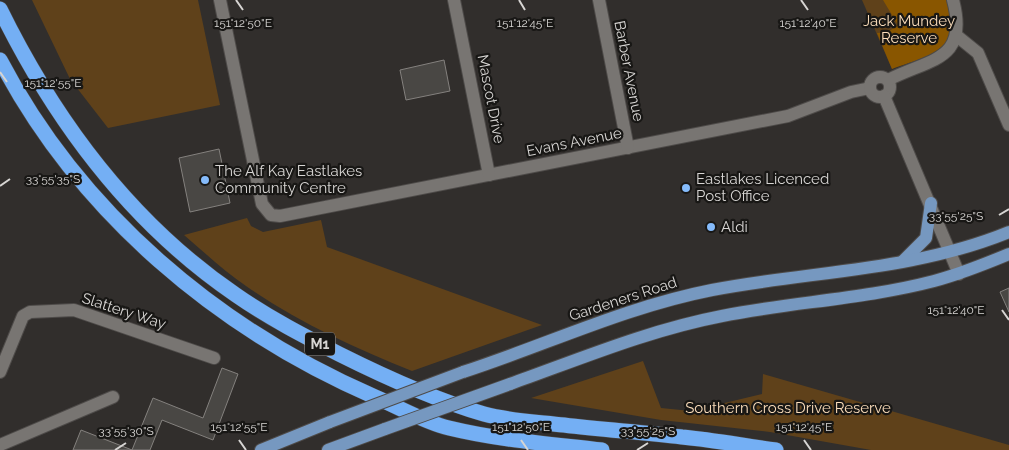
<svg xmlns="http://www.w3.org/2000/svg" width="1009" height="450" font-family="Raleway,sans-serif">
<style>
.green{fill:#5f411a}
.forest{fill:#895600}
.building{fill:#494744;stroke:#84817e}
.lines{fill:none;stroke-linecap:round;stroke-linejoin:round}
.minor-casing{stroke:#4e4b49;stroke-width:14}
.major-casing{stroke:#4e4b49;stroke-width:14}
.highway-casing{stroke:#4e4b49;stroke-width:16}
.minor{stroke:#787572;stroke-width:12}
.major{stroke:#7698c0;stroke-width:12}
.highway{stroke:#74aff4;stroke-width:15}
.major-bridge-casing{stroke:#4e4b49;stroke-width:14;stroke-linecap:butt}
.major-bridge{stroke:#7698c0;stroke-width:12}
.ticks{fill:none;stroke:#d7d5d3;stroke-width:2}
.poi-dot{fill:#85bbfb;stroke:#181715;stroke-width:2}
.labels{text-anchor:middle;stroke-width:4.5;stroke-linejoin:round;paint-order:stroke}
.shield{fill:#181715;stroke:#9e9c9a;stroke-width:1}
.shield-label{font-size:14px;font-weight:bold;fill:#d7d5d3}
.park-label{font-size:15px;fill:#fbddbb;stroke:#181715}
.street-label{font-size:15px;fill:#d7d5d3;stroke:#181715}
.poi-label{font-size:15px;fill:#d7d5d3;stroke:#181715;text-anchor:start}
.ticks-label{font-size:12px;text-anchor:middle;fill:#d7d5d3;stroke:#181715;stroke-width:4.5;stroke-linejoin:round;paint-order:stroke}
</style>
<rect width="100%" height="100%" fill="#312e2c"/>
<!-- green -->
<g class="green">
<polygon points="32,0 198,0 220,105 108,128 70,79"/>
<polygon points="862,0 949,0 892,69"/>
<path d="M247,218L251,226L263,232L321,220L327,247L542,325L412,371C355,348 297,322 246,286C224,271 204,252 184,235Z"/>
<polygon points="643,361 661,408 691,411 762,394 763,374 1009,445 1009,450 871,450 770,432 661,420 531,398"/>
</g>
<!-- forest -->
<path class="forest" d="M883,0H949C950,8 954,19 953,27C950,54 912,61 892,69L877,33L888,32L898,25Z"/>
<!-- building -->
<g class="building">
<polygon points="444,60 450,91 406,100 400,70"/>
<polygon points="219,149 230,203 190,212 179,158"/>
<polygon points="1009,288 1009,312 1000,292"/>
<polygon points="222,368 238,374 213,440 162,420 150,450 73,450 81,430 132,450 153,398 203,418"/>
</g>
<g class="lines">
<!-- minor casing -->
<g class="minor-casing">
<g id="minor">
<polyline points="220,0 262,204 271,215 280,216 788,116 851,92 870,88"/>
<polyline points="454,0 489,175"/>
<polyline points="599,0 628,148"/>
<polyline points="957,36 978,53 1009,125"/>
<circle cx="880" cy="87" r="10"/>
<path d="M888,80C931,58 969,61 953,0"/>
<polyline points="884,96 959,274"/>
<polyline points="0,372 23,316 30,312 74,310 214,358"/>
<polyline points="0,445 113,397"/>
</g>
</g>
<!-- major casing -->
<g class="major-casing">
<g id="major">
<polyline points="903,261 926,238 931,203"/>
<path d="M463,372C546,345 625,307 712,290C811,271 914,271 1009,232"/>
<path d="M510,384C580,359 649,330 722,316C792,302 865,299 934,281C960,274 985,264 1009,254"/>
<polyline points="261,450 330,422"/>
<polyline points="328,450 385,429"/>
</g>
</g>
<!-- highway casing -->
<g class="highway-casing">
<g id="highway">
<path d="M0,9C55,121 132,224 236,295C269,318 304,336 339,354C385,377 435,400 484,414C510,421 538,422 564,425C603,430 643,432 682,437C714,440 745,446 776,450"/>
<path d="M0,60C80,213 218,329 375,397C399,407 424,422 449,428C498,440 551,444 602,450"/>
</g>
</g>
<!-- minor -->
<use href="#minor" class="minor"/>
<!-- major -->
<use href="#major" class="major"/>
<!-- highway -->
<use href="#highway" class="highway"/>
<!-- major-bridge casing -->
<g class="major-bridge-casing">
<g id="major-bridge">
<polyline points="330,422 463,372"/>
<polyline points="385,429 510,384"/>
</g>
</g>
<!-- major-bridge -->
<use href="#major-bridge" class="major-bridge"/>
</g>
<!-- ticks -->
<path class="ticks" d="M236,0L243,10M519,0L525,10M801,0L808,10M0,72L7,82M0,186L10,179M999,215L1009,209M1002,310L1009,320M239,440L246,450M521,440L528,450M804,440L811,450M115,450L126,443M637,450L648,443"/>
<!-- markers -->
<g class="poi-dot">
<circle cx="205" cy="180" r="5"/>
<circle cx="686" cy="188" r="5"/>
<circle cx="711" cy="227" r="5"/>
</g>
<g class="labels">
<!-- shield labels -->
<rect class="shield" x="305" y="332.5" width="30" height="23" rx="4"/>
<g class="shield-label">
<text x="320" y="349">M1</text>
</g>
<!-- park labels -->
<g class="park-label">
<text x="909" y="26">Jack Mundey<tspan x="909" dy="17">Reserve</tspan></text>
<text x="788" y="413">Southern Cross Drive Reserve</text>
</g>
<!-- street labels -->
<g class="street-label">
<text transform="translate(629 71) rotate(79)" y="5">Barber Avenue</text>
<text transform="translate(491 99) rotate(79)" y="5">Mascot Drive</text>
<text transform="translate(574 142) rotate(-11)" y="5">Evans Avenue</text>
<text transform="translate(623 299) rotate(-18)" y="5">Gardeners Road</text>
<text transform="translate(124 311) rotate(18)" y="5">Slattery Way</text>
</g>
<!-- poi labels -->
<g class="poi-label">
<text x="215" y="176">The Alf Kay Eastlakes<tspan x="215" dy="17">Community Centre</tspan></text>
<text x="696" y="184">Eastlakes Licenced<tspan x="696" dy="17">Post Office</tspan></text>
<text x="721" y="232">Aldi</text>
</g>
</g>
<g class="ticks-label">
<text x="243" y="27">151°12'50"E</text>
<text x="525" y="27">151°12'45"E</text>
<text x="808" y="27">151°12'40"E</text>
<text x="53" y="87">151°12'55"E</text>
<text x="53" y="183">33°55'35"S</text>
<text x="956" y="220">33°55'25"S</text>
<text x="956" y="314">151°12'40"E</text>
<text x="239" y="431">151°12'55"E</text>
<text x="521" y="431">151°12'50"E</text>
<text x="804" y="431">151°12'45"E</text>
<text x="126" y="435">33°55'30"S</text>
<text x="648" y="435">33°55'25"S</text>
</g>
</svg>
